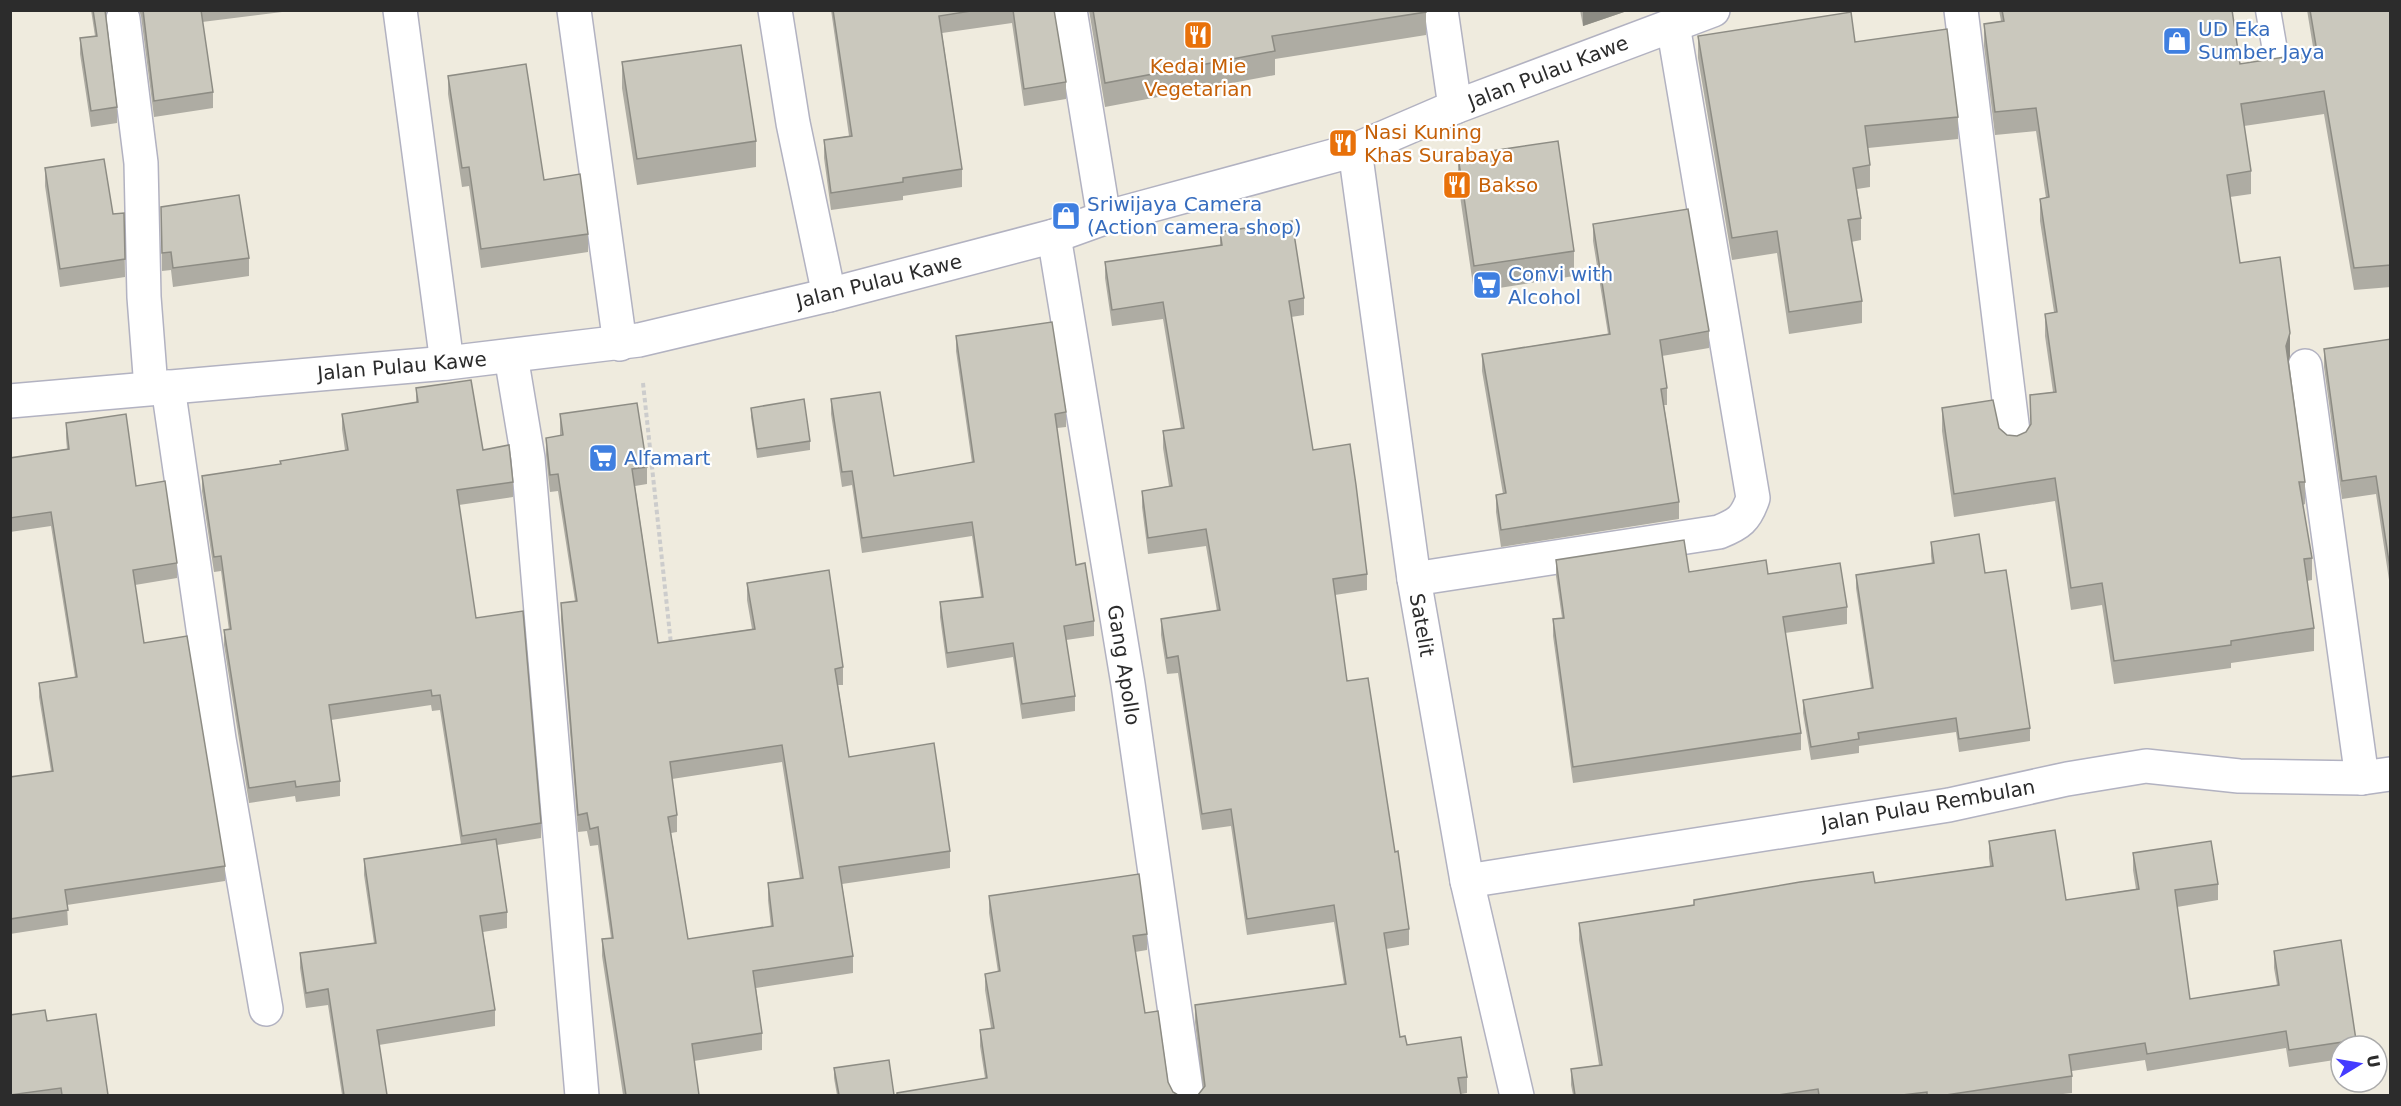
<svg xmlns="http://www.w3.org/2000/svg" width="2401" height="1106" font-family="'DejaVu Sans',sans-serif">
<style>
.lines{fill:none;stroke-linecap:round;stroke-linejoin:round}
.service-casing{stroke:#b2b2c1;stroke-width:27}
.minor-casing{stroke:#b2b2c1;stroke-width:36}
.tertiary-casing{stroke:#b2b2c1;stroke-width:36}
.path{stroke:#ccc;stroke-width:4;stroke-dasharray:4.5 3;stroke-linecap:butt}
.service{stroke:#fff;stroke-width:24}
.minor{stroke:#fff;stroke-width:33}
.tertiary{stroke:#fff;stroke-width:33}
.wall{fill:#aeaca3;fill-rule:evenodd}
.shaded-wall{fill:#8d8c84}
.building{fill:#cac8bd;stroke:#8d8c84;stroke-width:1.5;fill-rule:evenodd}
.labels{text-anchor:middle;stroke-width:4.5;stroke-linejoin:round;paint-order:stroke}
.shop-label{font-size:20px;fill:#366cbe;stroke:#fff;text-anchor:start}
.food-label{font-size:20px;fill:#c56008;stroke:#fff;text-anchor:start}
.street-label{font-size:20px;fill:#2c2c2c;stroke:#fff}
</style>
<rect width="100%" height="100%" fill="#efebde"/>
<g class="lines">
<!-- service casing -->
<g class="service-casing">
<polyline id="service" points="2268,10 2278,68"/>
</g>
<!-- minor casing -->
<g class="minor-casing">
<g id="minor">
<polyline points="400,10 447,363"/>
<polyline points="574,10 620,344"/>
<polyline points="775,10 793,123 829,295"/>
<polyline points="1070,10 1104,218"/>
<polyline points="1441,10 1455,107"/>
<polyline points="1961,10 2014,440"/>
<polyline points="123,19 141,163 144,297 151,388"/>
<polyline points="1355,150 1414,579 1467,881 1517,1096"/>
<polyline points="1054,236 1128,684 1187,1096"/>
<polyline points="511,356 528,458 582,1096"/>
<polyline points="2305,366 2362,778"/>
<polyline points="168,387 219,739 266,1009"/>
<path d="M1414,579L1719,532C1739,524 1746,519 1753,498L1673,25"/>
<polyline points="1467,881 1949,805 2067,779 2146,766 2239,776 2362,778 2390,774"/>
</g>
</g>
<!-- tertiary casing -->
<g class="tertiary-casing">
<polyline id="tertiary" points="10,401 447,363 639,340 829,295 1054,236 1104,218 1355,150 1455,107 1713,10"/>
</g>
<!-- path -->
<polyline class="path" points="643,383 671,644"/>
<!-- service -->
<use href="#service" class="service"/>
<!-- minor -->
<use href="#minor" class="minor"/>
<!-- tertiary -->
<use href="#tertiary" class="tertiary"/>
</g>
<!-- wall -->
<g class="wall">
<polygon points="91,10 107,10 106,14 117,107 117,123 91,127 80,54 80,38 95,36"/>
<polygon points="139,10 298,10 202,22 213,92 213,108 154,117 141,16"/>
<polygon points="831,10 1054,10 1066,82 1066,99 1024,106 1012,23 942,33 962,169 962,187 903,196 903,200 831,210 824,158 824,140 849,136"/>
<polygon points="1089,10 1426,10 1426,35 1275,59 1275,75 1105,107"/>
<polygon points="1580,10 1630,10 1583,26"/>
<polygon points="1999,10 2232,10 2240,64 2314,53 2307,10 2391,10 2391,287 2354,290 2324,114 2244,126 2251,171 2251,194 2230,197 2240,263 2290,356 2289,361 2305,482 2305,504 2303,505 2312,558 2312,580 2307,581 2314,628 2314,651 2231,663 2231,668 2114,684 2102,605 2071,610 2055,501 1954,517 1942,431 1942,408 1999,428 2007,435 2017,436 2026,432 2031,425 2030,395 2053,392 2045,336 2045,314 2054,312 2040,221 2040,199 2046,198 2036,131 1995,135 1984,46 1984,24 2001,21"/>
<polygon points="1698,36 1958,117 1958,139 1868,148 1870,165 1870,187 1857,189 1861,218 1861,240 1851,242 1862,301 1862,323 1789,334 1777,253 1732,260 1698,58"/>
<polygon points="622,62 756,141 756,167 637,185 622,88"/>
<polygon points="448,76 544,180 588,234 588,252 481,268 469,186 462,187 448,94"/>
<polygon points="1458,156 1574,251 1574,276 1474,292 1458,182"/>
<polygon points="45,168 113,214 124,213 125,277 60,287 45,186"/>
<polygon points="161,207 249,258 249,276 173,287 171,270 162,271"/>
<polygon points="1593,224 1709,331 1709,348 1662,356 1667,388 1667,405 1664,405 1679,502 1679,519 1501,547 1496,512 1496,495 1503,494 1482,371 1482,354 1608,334 1593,241"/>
<polygon points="1220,232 1304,298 1304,315 1291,317 1313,450 1367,574 1367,590 1335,595 1347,681 1395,852 1409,929 1409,945 1386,949 1400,1037 1407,1045 1467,1077 1467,1093 1461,1094 1198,1095 1203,1088 1195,1022 1195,1005 1344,984 1334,922 1247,935 1231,826 1202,830 1178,673 1167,674 1161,635 1161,619 1217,611 1206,546 1148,554 1142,507 1142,491 1169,486 1163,448 1163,431 1181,429 1163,319 1112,326 1105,278 1105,262 1220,246"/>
<polygon points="956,336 1066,412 1066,427 1057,428 1076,565 1094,621 1094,636 1066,640 1075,696 1075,711 1022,719 1013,657 947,668 940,617 940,602 981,597 972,536 862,553 852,485 842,487 831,414 831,399 894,476 972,463 956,351"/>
<polygon points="2391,339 2391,593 2376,494 2342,499 2324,367 2324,349"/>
<polygon points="416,388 483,450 513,482 513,497 459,505 476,618 541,823 541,838 497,845 507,912 507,928 483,932 495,1010 495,1026 379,1045 387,1095 342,1095 328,1005 306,1008 300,968 300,953 374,943 364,875 364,859 461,844 440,710 432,711 431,705 331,720 340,781 340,796 296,802 295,796 249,803 224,645 224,630 229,630 221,571 214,572 202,491 202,476 280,465 280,461 345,450 342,429 342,414 416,403"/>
<polygon points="751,408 810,441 810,450 757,458 751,417"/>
<path d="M560,414L647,467V484L635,486L658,643L752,629L747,600V583L843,667V685H838L849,757L950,851V868L842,884L853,956V973L756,988L762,1033V1050L694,1061L699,1095H623L602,956V939L611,938L598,845L590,846L587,831L578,832L561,620V603L575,601L558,491L550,492L546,455V438L560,436ZM782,762L800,879L768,883V900L771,927L688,939L671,833L677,832V815L672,779Z"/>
<polygon points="66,423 136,486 177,563 177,578 135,585 144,643 225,866 225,881 67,905 68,925 10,934 10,777 51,771 39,697 39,683 75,677 51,526 10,532 10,458 67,449 66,438"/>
<polygon points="1931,542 1985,573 2030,728 2030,741 1959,752 1956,732 1859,746 1859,753 1811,760 1803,713 1803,700 1871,689 1856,588 1856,575 1932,564 1931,556"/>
<polygon points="1556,560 1689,572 1768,574 1847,607 1847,624 1785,633 1801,733 1801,750 1573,783 1553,636 1553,619 1562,618 1556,576"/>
<polygon points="2390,636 2391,636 2391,660 2390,654"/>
<polygon points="1989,841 2066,900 2136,889 2133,870 2133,853 2218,884 2218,900 2177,907 2190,999 2277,985 2274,968 2274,951 2356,1040 2356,1046 2341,1046 2341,1059 2289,1067 2286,1048 2147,1071 2145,1060 2072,1071 2072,1093 2054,1095 1573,1095 1571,1085 1571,1069 1599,1065 1579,940 1579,923 1694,905 1694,900 1875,883 1990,866 1989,858"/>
<polygon points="989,896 1147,934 1147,950 1135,952 1145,1013 1168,1082 1173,1092 985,1078 980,1046 980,1030 991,1028 985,990 985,974 998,972 989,913"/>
<polygon points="47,1021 108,1095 10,1095"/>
<polygon points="834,1068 894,1095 837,1095 834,1078"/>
</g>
<!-- shaded-wall -->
<g class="shaded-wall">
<polygon points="1583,10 1630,10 1583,26"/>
<polygon points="2290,333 2290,356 2286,369 2286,346"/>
</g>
<!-- building -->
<g class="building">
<polygon points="93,10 105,10 117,107 91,111 80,38 97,36"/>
<polygon points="143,10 201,10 213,92 154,101"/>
<polygon points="833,10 977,10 939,16 962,169 903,178 903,182 831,193 824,140 852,136"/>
<polygon points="1013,10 1054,10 1066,82 1024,89"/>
<polygon points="1093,10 1426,10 1426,12 1272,36 1275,51 1105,83"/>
<polygon points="2002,10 2232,10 2240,64 2317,52 2310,10 2391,10 2391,265 2354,268 2324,91 2241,104 2251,171 2227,175 2240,263 2280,257 2290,333 2286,346 2305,482 2299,482 2312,558 2304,559 2314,628 2231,641 2231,645 2114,661 2102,583 2071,588 2055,478 1954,494 1942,408 1993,400 1999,428 2007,435 2017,436 2026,432 2031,424 2030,395 2056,392 2045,314 2057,312 2040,199 2049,197 2036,108 1995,112 1984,24 2004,21"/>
<polygon points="1851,12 1855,42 1947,29 1958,117 1865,126 1870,165 1853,168 1861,218 1848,220 1862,301 1789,312 1777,231 1732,238 1698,36"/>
<polygon points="741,45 756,141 637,159 622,62"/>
<polygon points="526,64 544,180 580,174 588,234 481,249 469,167 462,168 448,76"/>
<polygon points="1558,141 1574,251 1474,266 1458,156"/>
<polygon points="104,159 113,214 124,213 125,259 60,269 45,168"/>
<polygon points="239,195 249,258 173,268 171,252 162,253 161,207"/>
<polygon points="1688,209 1709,331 1660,340 1667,388 1661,389 1679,502 1501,530 1496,495 1506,493 1482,354 1610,334 1593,224"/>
<polygon points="1292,221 1304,298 1289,301 1313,450 1350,444 1356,485 1367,574 1333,579 1347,681 1368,678 1395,852 1398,851 1409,929 1384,933 1400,1037 1405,1036 1407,1045 1461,1037 1467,1077 1458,1078 1461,1095 1196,1095 1198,1095 1205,1086 1195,1005 1346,984 1334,905 1247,919 1231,809 1202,814 1178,656 1167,658 1161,619 1220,610 1206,529 1148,538 1142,491 1172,486 1163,431 1184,428 1163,302 1112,310 1105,262 1222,245 1220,232"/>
<polygon points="1052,322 1066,412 1055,414 1076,565 1085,563 1094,621 1064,626 1075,696 1022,704 1013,643 947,653 940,602 983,597 972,522 862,538 852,471 842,472 831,399 880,392 894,476 974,462 956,336"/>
<polygon points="2391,339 2391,575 2376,476 2342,481 2324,349"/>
<polygon points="471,380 483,450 509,445 513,482 457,490 476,618 523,611 541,823 462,836 440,695 432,696 431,690 329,705 340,781 296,787 295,781 249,788 224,630 231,629 221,556 214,557 202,476 281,464 280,461 348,450 342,414 418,402 416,388"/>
<polygon points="804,399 810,441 757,449 751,408"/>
<path d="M637,403L647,467L632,469L658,643L755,629L747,583L829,570L843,667L835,669L849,757L934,743L950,851L839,867L853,956L753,971L762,1033L692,1044L699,1095H626L602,939L613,938L598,827L590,829L587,813L578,815L561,603L577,601L558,474L550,475L546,438L563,435L560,414ZM782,745L803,878L768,883L773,926L688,939L668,817L677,815L670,762Z"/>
<polygon points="126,414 136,486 165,481 177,563 133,570 144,643 187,636 225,866 65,890 68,910 10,919 10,777 53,771 39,683 77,677 51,512 10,518 10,458 69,449 66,423"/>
<polygon points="1979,534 1985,573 2006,570 2030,728 1959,739 1956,718 1858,733 1859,739 1811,747 1803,700 1873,688 1856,575 1934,563 1931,542"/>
<polygon points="1684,540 1689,572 1766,560 1768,574 1840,563 1847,607 1783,617 1801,733 1573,767 1553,619 1564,618 1556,560"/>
<polygon points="2055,830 2066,900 2139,889 2133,853 2211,841 2218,884 2175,890 2190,999 2279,985 2274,951 2341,940 2356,1040 2289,1050 2286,1031 2147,1054 2145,1043 2069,1055 2072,1076 1946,1095 1927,1095 1927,1092 1902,1095 1819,1095 1818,1089 1778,1095 1575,1095 1571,1069 1602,1065 1579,923 1694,905 1694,900 1800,882 1873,872 1875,883 1993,866 1989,841"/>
<polygon points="496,839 507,912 480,916 495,1010 377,1030 387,1095 344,1095 328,989 306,993 300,953 376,943 364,859"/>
<polygon points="1139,874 1147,934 1133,936 1145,1013 1158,1011 1168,1082 1173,1092 1178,1095 897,1095 897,1093 987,1078 980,1030 994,1028 985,974 1000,971 989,896"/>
<polygon points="45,1010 47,1021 96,1014 108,1095 62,1095 61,1088 10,1095 10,1015"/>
<polygon points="889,1060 894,1095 839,1095 834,1068"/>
</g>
<!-- icons -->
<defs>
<g id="restaurant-square" transform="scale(1.5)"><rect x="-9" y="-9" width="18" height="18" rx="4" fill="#e8710a" stroke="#fff"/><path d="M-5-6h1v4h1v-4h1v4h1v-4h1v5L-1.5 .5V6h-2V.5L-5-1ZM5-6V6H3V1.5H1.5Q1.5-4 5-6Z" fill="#fff"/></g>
<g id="shop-square" transform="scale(1.5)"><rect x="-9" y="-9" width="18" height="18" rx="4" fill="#3f7fe0" stroke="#fff"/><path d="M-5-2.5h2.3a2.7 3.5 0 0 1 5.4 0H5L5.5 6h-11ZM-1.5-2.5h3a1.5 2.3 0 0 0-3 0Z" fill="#fff"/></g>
<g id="supermarket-square" transform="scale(1.5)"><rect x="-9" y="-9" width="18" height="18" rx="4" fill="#3f7fe0" stroke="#fff"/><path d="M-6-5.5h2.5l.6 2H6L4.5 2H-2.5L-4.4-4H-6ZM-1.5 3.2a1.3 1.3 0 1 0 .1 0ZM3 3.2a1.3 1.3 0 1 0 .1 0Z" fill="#fff"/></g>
</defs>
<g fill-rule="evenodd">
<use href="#restaurant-square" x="1198" y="35"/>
<use href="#shop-square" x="2177" y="41"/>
<use href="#restaurant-square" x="1343" y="143"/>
<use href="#restaurant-square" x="1457" y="185"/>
<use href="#shop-square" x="1066" y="216"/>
<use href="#supermarket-square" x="1487" y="285"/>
<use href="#supermarket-square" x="603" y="458"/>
</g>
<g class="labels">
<!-- shop labels -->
<g class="shop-label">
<text x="2198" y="36">UD Eka<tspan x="2198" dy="23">Sumber Jaya</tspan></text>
<text x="1087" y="211">Sriwijaya Camera<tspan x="1087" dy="23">(Action camera shop)</tspan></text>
<text x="1508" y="281">Convi with<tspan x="1508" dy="23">Alcohol</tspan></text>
<text x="624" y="465">Alfamart</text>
</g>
<!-- food labels -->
<g class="food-label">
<text x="1198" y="73" text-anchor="middle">Kedai Mie<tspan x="1198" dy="23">Vegetarian</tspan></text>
<text x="1364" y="139">Nasi Kuning<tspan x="1364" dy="23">Khas Surabaya</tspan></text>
<text x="1478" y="192">Bakso</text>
</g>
<!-- street labels -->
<g class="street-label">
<text transform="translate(1548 72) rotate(-21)" y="7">Jalan Pulau Kawe</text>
<text transform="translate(879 281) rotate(-14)" y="7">Jalan Pulau Kawe</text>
<text transform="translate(402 366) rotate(-5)" y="7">Jalan Pulau Kawe</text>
<text transform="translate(1422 625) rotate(80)" y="7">Satelit</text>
<text transform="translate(1124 665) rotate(81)" y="7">Gang Apollo</text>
<text transform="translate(1928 805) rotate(-10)" y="7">Jalan Pulau Rembulan</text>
</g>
</g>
<!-- border -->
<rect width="2401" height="1106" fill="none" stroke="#2c2c2c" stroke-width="24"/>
<!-- north arrow -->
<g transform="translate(2359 1064) rotate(79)"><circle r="28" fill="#ffffff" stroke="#ababab" stroke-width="1.5"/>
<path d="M0-4.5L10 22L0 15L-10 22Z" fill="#443bff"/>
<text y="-9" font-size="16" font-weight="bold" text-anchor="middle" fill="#2c2c2c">U</text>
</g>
</svg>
